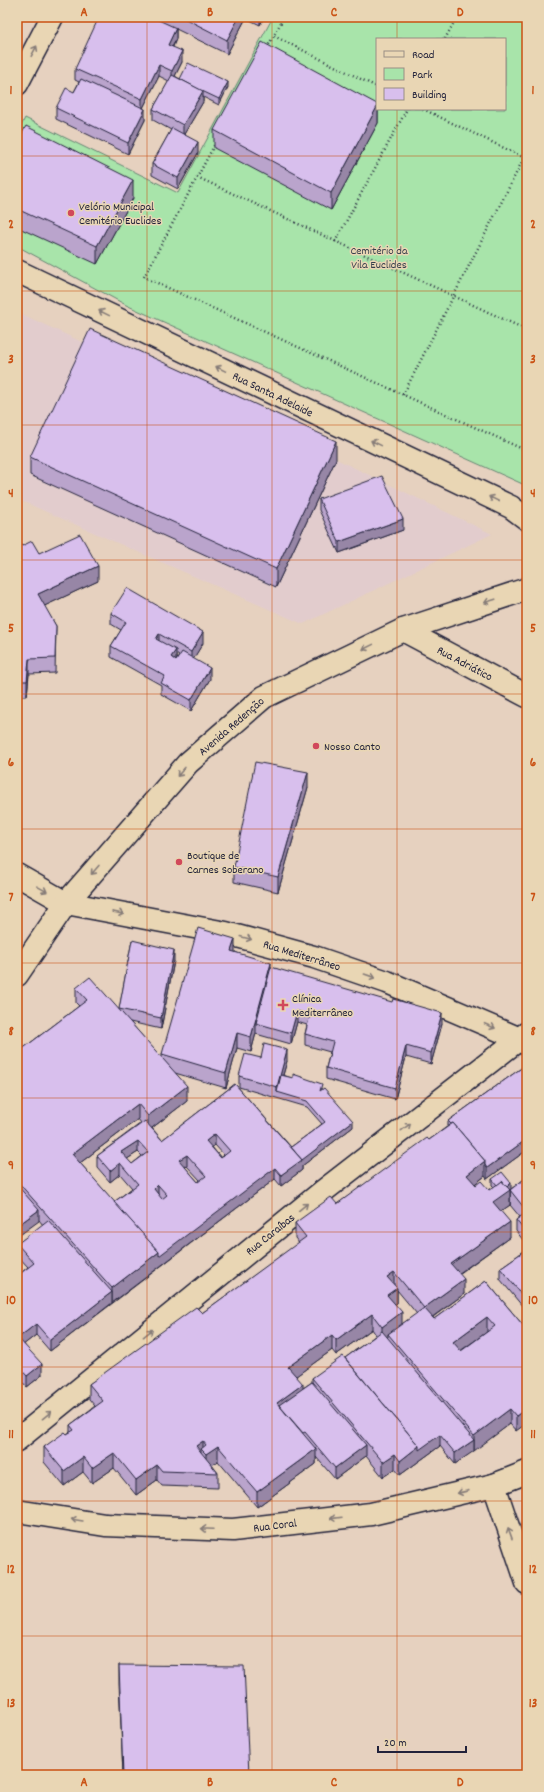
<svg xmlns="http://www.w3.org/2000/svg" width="544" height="1792" font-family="Dekko,sans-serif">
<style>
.built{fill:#e2cccd}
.green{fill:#a8e4aa;stroke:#658372;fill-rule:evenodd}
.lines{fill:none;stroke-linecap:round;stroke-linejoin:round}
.minor-casing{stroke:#22223b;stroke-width:25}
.tertiary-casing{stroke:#22223b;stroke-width:25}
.path{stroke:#22223b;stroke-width:2.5;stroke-dasharray:1 3;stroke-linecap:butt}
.minor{stroke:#e9d6b4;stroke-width:22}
.tertiary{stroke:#e9d6b4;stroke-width:22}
.wall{fill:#baa4cc;stroke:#22223b;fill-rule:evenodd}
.shaded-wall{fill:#9786a6;stroke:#22223b}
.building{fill:#d8bfed;stroke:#22223b;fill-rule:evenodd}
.oneway{stroke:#867c78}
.grid{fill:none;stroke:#ca5113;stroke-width:1;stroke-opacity:0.55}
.poi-dot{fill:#d1495b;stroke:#e9d6b4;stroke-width:1.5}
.labels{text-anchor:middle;stroke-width:3;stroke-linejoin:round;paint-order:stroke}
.poi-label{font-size:12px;fill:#22223b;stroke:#e9d6b4;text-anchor:start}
.park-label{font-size:12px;fill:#363f4c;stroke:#e9d6b4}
.street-label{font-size:12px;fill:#22223b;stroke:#e9d6b4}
.neatline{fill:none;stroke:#ca5113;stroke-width:1.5}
.grid-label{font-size:13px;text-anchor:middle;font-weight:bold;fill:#ca5113}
</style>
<rect width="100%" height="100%" fill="#e6d1bf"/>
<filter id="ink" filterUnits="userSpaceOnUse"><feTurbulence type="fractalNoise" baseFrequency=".025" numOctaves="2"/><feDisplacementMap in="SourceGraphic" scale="8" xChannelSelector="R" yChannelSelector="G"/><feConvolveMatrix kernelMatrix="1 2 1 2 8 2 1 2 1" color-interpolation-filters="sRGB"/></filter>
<g filter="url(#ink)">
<!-- built -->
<polygon class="built" points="17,312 336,459 492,534 303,624 17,499"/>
<!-- green -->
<path class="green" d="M273,17H527V486L126,305L17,246V134L25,118L178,193ZM377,39H505V109H377Z"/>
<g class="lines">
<!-- minor casing -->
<g class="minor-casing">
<g id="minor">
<polyline points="17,84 52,17"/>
<polyline points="17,271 511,507 527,519"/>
<polyline points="403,630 527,696"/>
<polyline points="17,875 66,903 226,933 314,957 387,982 520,1039 527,1044"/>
<polyline points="17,1440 322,1192 527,1033"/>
<polyline points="494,1485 527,1583"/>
<polyline points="17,1511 105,1525 233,1530 371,1514 494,1485 527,1472"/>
</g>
</g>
<!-- tertiary casing -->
<g class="tertiary-casing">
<polyline id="tertiary" points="17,975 66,903 188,763 264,697 403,630 527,589"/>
</g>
<!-- path -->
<g class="path">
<polyline points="517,17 527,22"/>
<polyline points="274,36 377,87"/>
<polyline points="445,39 457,17"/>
<polyline points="267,48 284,17"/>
<polyline points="423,109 527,159"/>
<polyline points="216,142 144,277 527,451"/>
<polyline points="197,177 527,330"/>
<polyline points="335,242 407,109"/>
<polyline points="403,395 527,152"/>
</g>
<!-- minor -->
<use href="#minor" class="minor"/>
<!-- tertiary -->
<use href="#tertiary" class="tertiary"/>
</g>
<!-- wall -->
<g class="wall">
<polygon points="153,17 264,17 260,25 246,18 227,54 176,29 176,39 173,47 182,62 175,76 180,79 228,87 219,105 203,97 203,102 184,134 198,153 178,189 152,175 152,164 171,130 153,120 153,109 169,81 159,76 143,108 145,120 128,154 56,119 56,108 74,92 79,82 75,80 75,69"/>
<polygon points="378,109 378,123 331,210 214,148 214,130"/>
<polygon points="17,142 133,198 97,264 17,227"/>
<polygon points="30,457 336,459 276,587 30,475"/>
<polygon points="319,499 403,530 339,553 319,510"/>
<polygon points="17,538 22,546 39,553 98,581 44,606 56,626 55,673 29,674 27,696 17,696"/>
<path d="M111,613L203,643L193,659L210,679L191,711L161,694V685L111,657V646L121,630L111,624ZM176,654L179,656L176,661Z"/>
<polygon points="308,787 278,892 234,882 234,867"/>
<path d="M132,940L174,961L161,1029L130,1022L162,1059V1054L235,952L271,967L442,1024L431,1064L406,1057L395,1099L326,1079V1068L330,1052L305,1045V1034L307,1025L297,1022L291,1044L256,1034V1033L251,1052L237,1048L226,1088L175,1073L187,1101L152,1128L162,1140L235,1084L291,1147L322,1124L307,1107L239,1087V1076L261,1058L287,1061L283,1075L322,1089L353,1127L302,1166V1170L281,1186L275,1179L50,1351L36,1335L24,1344L42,1375L27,1387L17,1376V1276L28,1267L17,1255V1244L43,1225L39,1220L17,1237V1053L79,1006L76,1003V988L119,1010ZM138,1119L141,1123L97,1156V1167L110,1182L120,1174L132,1188L114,1202L80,1163ZM215,1145L224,1155L221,1158L212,1147ZM138,1152L142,1156L132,1164L127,1159ZM187,1166L200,1180L198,1182L185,1167Z"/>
<path d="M527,1064V1150L487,1179L485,1176L475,1184L489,1190L494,1187L492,1185V1179L511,1189L527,1177V1245L516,1231V1220L520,1217L510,1205V1190V1205L501,1211L510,1237L459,1274L464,1294L433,1317L434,1319L486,1281L527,1330L516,1431L510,1424L455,1464L440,1446L400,1475L395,1469L383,1477L366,1456L335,1479L316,1457V1464L257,1507L218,1461L212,1465L218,1473V1488L162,1486L157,1480L136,1495L114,1468L92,1483L83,1472L64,1486L44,1462V1447L70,1432V1425L95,1406L89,1399V1384L202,1313L299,1243L295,1238V1223L337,1204L429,1140L448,1126V1121ZM397,1290L417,1314L402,1324L395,1304L397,1303ZM372,1329L376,1335L345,1358L312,1378V1382L303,1388L296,1376L332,1350L336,1355Z"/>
<polygon points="527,1159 527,1176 526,1175 526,1160"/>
<polygon points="527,1249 523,1307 500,1279 500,1268"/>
<polygon points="119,1665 249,1775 123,1775 119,1683"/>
</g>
<!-- shaded-wall -->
<g class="shaded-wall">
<polygon points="239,17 246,17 246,18 227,54 227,40"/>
<polygon points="260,17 264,17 260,25"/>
<polygon points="176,28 176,39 168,56 168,45"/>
<polygon points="182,51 182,62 172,82 172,71"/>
<polygon points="159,65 159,76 142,110 142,99"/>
<polygon points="228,82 228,87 219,105 219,99"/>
<polygon points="203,91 203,102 183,136 183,125"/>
<polygon points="377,107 377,109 378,109 378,123 331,210 331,193"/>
<polygon points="145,109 145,120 128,154 128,143"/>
<polygon points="198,142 198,153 178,189 178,178"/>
<polygon points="133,180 133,198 97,264 97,246"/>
<polygon points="336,441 336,459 276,587 276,569"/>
<polygon points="403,519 403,530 339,553 339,542"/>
<polygon points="98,566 98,581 38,609 38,594"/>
<polygon points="203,632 203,643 191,663 191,652"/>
<polygon points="159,634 159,645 156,639"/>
<polygon points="176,650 176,661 171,657"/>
<polygon points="29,659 29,674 27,696 27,681"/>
<polygon points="210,668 210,679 191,711 191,700"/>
<polygon points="308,772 308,787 278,892 278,877"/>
<polygon points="235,939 235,954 231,951"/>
<polygon points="174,950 174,961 161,1029 161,1018"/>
<polygon points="271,963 271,978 256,1023 256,1033 251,1052 251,1037"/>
<polygon points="297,1011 297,1022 291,1044 291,1033"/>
<polygon points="442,1013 442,1024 431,1064 431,1053"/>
<polygon points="237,1033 237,1048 226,1088 226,1073"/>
<polygon points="406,1046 406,1057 395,1099 395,1088"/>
<polygon points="287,1050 287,1061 278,1092 277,1092 277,1087"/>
<polygon points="187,1086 187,1101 148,1131 148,1116"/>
<polygon points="138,1104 138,1119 72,1169 72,1154"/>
<polygon points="353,1121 353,1127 302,1166 302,1170 281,1186 281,1175"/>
<polygon points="215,1134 215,1145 206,1152 206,1141"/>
<polygon points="527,1139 527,1150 487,1179 487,1168"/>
<polygon points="138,1141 138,1152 121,1163 121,1152"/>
<polygon points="187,1155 187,1166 179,1171 179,1160"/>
<polygon points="485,1161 485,1176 467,1190 467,1175"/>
<polygon points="120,1163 120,1174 110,1182 110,1171"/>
<polygon points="275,1168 275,1179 112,1303 112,1288 159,1252"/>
<polygon points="511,1183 511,1189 510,1190 510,1205 493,1217 493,1202 502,1190"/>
<polygon points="158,1185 158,1196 154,1189"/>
<polygon points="527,1208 527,1223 525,1224 525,1209"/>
<polygon points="39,1210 39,1221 17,1237 17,1226"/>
<polygon points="510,1222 510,1237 451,1279 451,1264"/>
<polygon points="394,1272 394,1287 387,1277"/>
<polygon points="464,1279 464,1294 424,1323 424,1308"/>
<polygon points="397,1288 397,1303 387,1310 387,1295"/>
<polygon points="112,1292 112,1303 50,1351 50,1340"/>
<polygon points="527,1294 527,1305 523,1307 523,1296"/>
<polygon points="402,1312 402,1327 388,1334 388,1337 382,1342 382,1327"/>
<polygon points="372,1314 372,1329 336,1355 336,1340"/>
<polygon points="487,1317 487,1332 453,1356 453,1342"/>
<polygon points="36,1324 36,1335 18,1349 18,1338"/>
<polygon points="332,1335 332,1350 288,1382 288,1367"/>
<polygon points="42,1364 42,1375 27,1387 27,1376"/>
<polygon points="303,1384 303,1399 283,1414 277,1403"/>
<polygon points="527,1408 527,1423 516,1431 516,1416"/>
<polygon points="510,1409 510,1424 474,1451 474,1436"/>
<polygon points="440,1435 440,1446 400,1475 400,1461 419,1446"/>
<polygon points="474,1440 474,1451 455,1464 455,1453"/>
<polygon points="203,1441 203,1450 201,1449 201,1457 196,1446"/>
<polygon points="366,1445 366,1456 335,1479 335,1468"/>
<polygon points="218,1446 218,1461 206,1469 206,1454"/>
<polygon points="316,1449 316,1464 257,1507 257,1492"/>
<polygon points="114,1453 114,1468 92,1483 92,1468"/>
<polygon points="395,1454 395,1469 383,1477 383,1462"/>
<polygon points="83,1457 83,1472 64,1486 64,1471"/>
<polygon points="157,1465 157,1480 136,1495 136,1480"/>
</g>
<!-- building -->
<g class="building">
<polygon points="99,17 152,17 176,28 168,45 182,51 172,71 159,65 142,99 75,69"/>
<polygon points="182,17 239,17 227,40"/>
<polygon points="262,42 377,104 377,107 331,193 214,130"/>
<polygon points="188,63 228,82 219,99 202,91 180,79"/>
<polygon points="172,75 203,91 183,125 153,109"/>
<polygon points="81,79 145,109 128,143 56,108 66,88 74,92"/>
<polygon points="26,126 133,180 97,246 17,209 17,142"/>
<polygon points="172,128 198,142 178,178 152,164"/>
<polygon points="90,329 336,441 276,569 30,457"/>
<polygon points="382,476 403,519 339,542 319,499"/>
<polygon points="80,534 98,566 38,594 56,626 55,658 29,659 27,681 17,681 17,538 22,546 32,541 39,553"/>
<polygon points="127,588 203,632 191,652 159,634 156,639 176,650 171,657 176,661 182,652 210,668 191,700 161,683 165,676 111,646 126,622 111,613"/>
<polygon points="255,762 308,772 278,877 234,867"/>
<polygon points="198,928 235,939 231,951 271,963 251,1037 237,1033 226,1073 162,1054"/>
<polygon points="132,940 174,950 161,1018 119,1009"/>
<polygon points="271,967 392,1002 393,999 442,1013 431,1053 406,1046 395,1088 326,1068 333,1042 305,1034 310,1015 297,1011 291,1033 256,1023"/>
<polygon points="90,977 187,1086 148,1116 138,1104 72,1154 159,1252 112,1288 17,1181 17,1053 87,1000 76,988"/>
<polygon points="264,1044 287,1050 277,1087 239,1076 245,1054 261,1058"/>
<polygon points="527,1064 527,1139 487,1168 485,1165 485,1161 453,1123 451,1124 448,1121"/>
<polygon points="293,1074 322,1084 320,1091 324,1088 353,1121 302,1160 291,1147 325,1122 307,1101 277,1092 281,1075 293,1078"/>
<path d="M235,1084L302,1160L281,1175L275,1168L159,1256V1252L114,1202L138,1184L120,1163L110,1171L97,1156L145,1121L162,1140ZM215,1134L230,1151L221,1158L206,1141ZM138,1141L148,1152L132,1164L121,1152ZM187,1155L206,1176L198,1182L179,1160ZM158,1185L167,1195L162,1199L154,1189Z"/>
<path d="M453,1123L485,1161L467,1175L476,1185L481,1181L489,1190L502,1181L510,1190L493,1202L510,1222L451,1264L464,1279L424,1308L434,1319L486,1281L527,1330V1408L516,1416L510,1409L474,1436L388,1334L424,1308L394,1272L387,1277L397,1288L387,1295L402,1312L382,1327L372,1314L336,1340L332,1335L288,1367L303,1384L277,1403L316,1449L257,1492L218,1446L206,1454L201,1449L206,1445L203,1441L196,1446L218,1473L162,1471L157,1465L136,1480L114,1453L92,1468L83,1457L64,1471L44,1447L65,1432L67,1434L74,1430L70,1425L103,1401L89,1384L196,1307L202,1313L306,1237L295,1223L331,1197L337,1204L427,1138L429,1140ZM487,1317L495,1326L461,1351L453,1342Z"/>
<polygon points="502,1172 511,1183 507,1187 502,1181 497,1185 492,1179"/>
<polygon points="527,1177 527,1208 525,1209 510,1190"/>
<polygon points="17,1185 39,1210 17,1226"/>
<polygon points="527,1212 527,1234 516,1220"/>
<polygon points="48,1220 112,1292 50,1340 36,1324 18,1338 42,1364 27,1376 17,1365 17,1276 34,1263 17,1244"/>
<polygon points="527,1249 527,1294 523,1296 500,1268"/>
<polygon points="382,1331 474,1440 455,1453 440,1435 419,1450 419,1446 345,1358"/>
<polygon points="343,1356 419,1446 400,1461 395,1454 383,1462 312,1378"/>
<polygon points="312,1382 366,1445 335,1468 305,1432 303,1433 279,1405"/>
<polygon points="119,1665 244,1666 249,1775 123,1775"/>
</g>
<!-- one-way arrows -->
<defs><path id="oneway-shaft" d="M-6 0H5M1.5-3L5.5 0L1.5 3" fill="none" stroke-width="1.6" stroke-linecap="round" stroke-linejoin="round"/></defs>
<g class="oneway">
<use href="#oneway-shaft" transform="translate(34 51) rotate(-62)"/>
<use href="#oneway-shaft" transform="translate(104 313) rotate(-154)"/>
<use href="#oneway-shaft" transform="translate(221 369) rotate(-154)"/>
<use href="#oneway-shaft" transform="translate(376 443) rotate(-154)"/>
<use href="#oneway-shaft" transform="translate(494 499) rotate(-154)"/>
<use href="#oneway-shaft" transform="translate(490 601) rotate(162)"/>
<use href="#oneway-shaft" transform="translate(368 647) rotate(154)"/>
<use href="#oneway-shaft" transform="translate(181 772) rotate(131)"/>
<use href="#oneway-shaft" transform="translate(95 870) rotate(131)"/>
<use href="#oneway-shaft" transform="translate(42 889) rotate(29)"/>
<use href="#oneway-shaft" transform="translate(118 913) rotate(11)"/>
<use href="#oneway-shaft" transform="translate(246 938) rotate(15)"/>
<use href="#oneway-shaft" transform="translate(370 976) rotate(19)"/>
<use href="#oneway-shaft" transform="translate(490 1026) rotate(23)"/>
<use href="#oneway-shaft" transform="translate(406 1127) rotate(-38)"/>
<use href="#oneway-shaft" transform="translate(303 1207) rotate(-39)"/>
<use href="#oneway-shaft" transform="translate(148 1333) rotate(-39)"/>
<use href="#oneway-shaft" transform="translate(47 1415) rotate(-39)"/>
<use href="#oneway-shaft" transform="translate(463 1492) rotate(167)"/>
<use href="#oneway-shaft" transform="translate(336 1518) rotate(173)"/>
<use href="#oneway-shaft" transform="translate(77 1520) rotate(-171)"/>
<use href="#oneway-shaft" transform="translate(207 1529) rotate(-177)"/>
<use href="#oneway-shaft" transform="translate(510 1533) rotate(-110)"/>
</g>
</g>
<!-- grid -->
<path class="grid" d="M147,17V1775M272,17V1775M397,17V39M397,109V1775M17,156H527M17,291H527M17,425H527M17,560H527M17,694H527M17,829H527M17,963H527M17,1098H527M17,1232H527M17,1367H527M17,1501H527M17,1636H527"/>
<!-- markers -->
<g class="poi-dot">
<circle cx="71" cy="213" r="4"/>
<circle cx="316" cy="746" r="4"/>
<circle cx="179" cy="862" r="4"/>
<path d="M281 999h4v4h4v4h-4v4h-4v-4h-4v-4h4z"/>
</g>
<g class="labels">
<!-- poi labels -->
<g class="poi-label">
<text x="79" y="210">Velório Municipal<tspan x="79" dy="14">Cemitério Euclides</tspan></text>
<text x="324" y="750">Nosso Canto</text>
<text x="187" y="859">Boutique de<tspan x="187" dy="14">Carnes Soberano</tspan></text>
<text x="292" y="1002">Clínica<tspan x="292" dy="14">Mediterrâneo</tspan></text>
</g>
<!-- park labels -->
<g class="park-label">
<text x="379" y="254">Cemitério da<tspan x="379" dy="14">Vila Euclides</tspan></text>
</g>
<!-- street labels -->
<g class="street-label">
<text transform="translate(273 394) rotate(26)" y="4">Rua Santa Adelaide</text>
<text transform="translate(465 663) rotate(28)" y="4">Rua Adriático</text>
<text transform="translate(231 726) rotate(-41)" y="4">Avenida Redenção</text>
<text transform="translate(302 955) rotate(17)" y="4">Rua Mediterrâneo</text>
<text transform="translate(270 1234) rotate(-39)" y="4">Rua Caraíbas</text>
<text transform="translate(275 1525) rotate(-7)" y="4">Rua Coral</text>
</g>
</g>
<!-- margin -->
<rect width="544" height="1792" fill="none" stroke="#e9d6b4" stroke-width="44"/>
<!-- legend -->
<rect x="376" y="38" width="130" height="72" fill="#e9d6b4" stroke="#998e84"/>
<rect x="384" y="51" width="20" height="6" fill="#e9d6b4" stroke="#998e84"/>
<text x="412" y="58" font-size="12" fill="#22223b">Road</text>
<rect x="384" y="68" width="20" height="12" fill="#a8e4aa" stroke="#998e84"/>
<text x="412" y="78" font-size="12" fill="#22223b">Park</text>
<rect x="384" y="88" width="20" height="12" fill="#d8bfed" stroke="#998e84"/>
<text x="412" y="98" font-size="12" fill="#22223b">Building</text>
<!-- scale -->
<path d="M378 1746v6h88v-6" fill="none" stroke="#22223b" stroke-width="2"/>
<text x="384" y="1746" font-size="12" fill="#22223b" stroke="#e9d6b4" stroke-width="3" paint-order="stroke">20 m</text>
<rect x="22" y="22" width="500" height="1748" class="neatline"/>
<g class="grid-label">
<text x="84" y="16">A</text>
<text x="210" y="16">B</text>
<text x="334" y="16">C</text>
<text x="460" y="16">D</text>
<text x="11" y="94">1</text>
<text x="533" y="94">1</text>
<text x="11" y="228">2</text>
<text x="533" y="228">2</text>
<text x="11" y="363">3</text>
<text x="533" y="363">3</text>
<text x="11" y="497">4</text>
<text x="533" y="497">4</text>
<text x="11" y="632">5</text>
<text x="533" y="632">5</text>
<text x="11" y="766">6</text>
<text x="533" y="766">6</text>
<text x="11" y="901">7</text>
<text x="533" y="901">7</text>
<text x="11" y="1035">8</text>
<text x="533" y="1035">8</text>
<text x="11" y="1169">9</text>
<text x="533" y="1169">9</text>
<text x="11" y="1304">10</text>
<text x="533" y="1304">10</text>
<text x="11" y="1438">11</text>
<text x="533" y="1438">11</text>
<text x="11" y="1573">12</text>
<text x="533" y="1573">12</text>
<text x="11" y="1707">13</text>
<text x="533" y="1707">13</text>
<text x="84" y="1786">A</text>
<text x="210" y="1786">B</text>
<text x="334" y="1786">C</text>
<text x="460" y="1786">D</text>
</g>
</svg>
